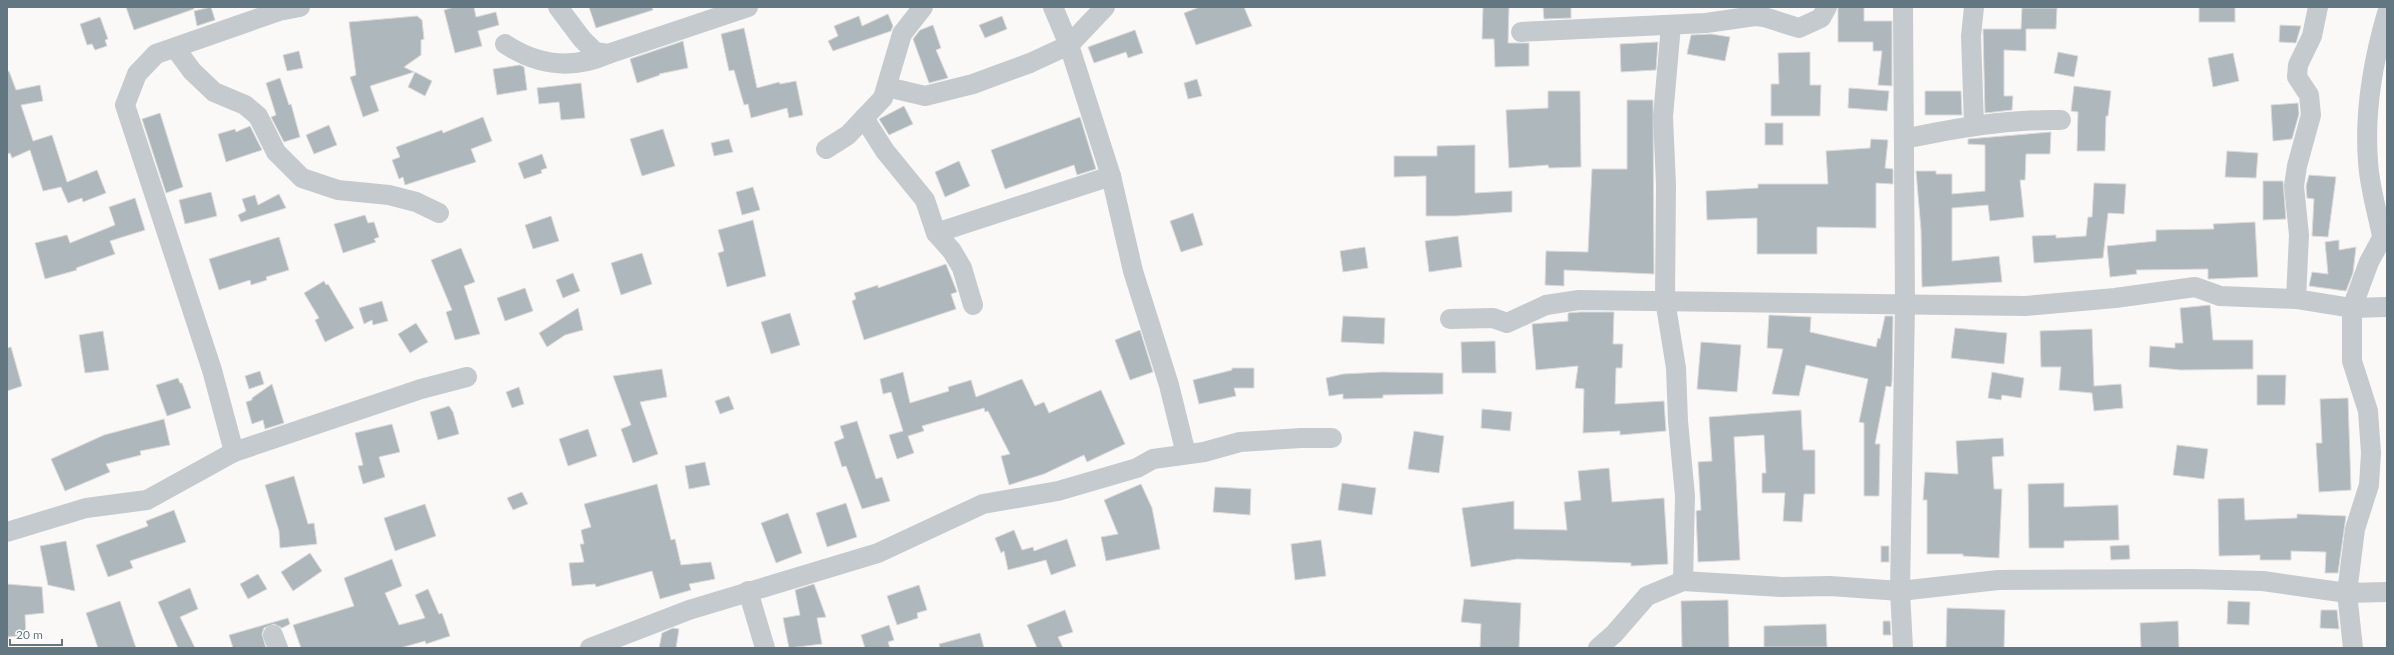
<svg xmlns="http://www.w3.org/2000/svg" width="2394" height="655" font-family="Lato,sans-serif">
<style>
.building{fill:#aeb7bc;stroke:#dcdbd9}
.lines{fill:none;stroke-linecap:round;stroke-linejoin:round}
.street{stroke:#c4cacd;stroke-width:20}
</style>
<rect width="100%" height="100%" fill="#faf9f7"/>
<!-- building -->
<g class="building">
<polygon points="126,7 194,7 194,9 134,30"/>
<polygon points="211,7 215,20 197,26 194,11"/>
<polygon points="454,7 474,7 476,17 496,12 499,25 478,31 482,46 455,53 444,10"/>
<polygon points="589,7 652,7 653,10 596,28"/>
<polygon points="1200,7 1244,7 1252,26 1196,45 1184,13"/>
<polygon points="1483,7 1509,7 1508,43 1529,43 1529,66 1495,67 1494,39 1482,39"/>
<polygon points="1543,7 1571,7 1571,18 1544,19"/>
<polygon points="1838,7 1864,7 1864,21 1892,21 1892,86 1878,85 1882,51 1873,51 1873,42 1838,42"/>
<rect x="2199" y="7" width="36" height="15"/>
<polygon points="2022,8 2057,8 2056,29 2026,29 2026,51 2004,50 2004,96 2013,96 2012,110 1985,113 1983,29 2021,29"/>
<polygon points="888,14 893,26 891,31 833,51 828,41 838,36 834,26 859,16 862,26"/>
<polygon points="417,16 422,20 424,39 421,40 421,55 404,67 414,72 370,86 379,111 363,117 350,77 356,75 349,22"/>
<polygon points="1002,16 1007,29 985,38 979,25"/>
<polygon points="100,17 108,39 105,40 107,46 95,50 92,44 87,45 80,24"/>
<polygon points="933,25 941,48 936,50 948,78 929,83 913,39 920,30"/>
<polygon points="2280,25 2301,26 2296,43 2279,42"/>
<polygon points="744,28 757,88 779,82 780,84 796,81 803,115 789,118 787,108 751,118 748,104 744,105 734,70 729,71 721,34"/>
<polygon points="1135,30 1143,53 1128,58 1126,52 1094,63 1088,47"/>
<polygon points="1711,34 1730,37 1725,61 1687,54 1691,35"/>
<polygon points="683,41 688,68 659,74 660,75 637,83 630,59"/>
<polygon points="1658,42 1656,70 1621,72 1620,44"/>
<polygon points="299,51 303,68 287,71 283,55"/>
<polygon points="1810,52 1810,85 1821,85 1820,116 1771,116 1771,84 1779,84 1778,53"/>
<polygon points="2058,52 2078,56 2074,77 2054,73"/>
<polygon points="2233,53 2239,81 2213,87 2208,58"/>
<polygon points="520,65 524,67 527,90 497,95 493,69"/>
<polygon points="9,71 16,90 40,85 43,101 21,105 33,141 52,135 67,182 97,170 106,193 83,202 82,198 68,203 61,187 43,191 30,150 12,158 10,153 7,154 7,72"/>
<polygon points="415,72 432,81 425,96 408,87"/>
<polygon points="280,78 289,105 291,104 300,137 284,142 271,117 276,115 266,83"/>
<polygon points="1197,79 1202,96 1188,99 1184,83"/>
<polygon points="581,83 585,118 561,120 559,102 539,104 537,88"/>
<polygon points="2074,86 2111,91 2108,116 2106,116 2105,151 2077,151 2078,112 2071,111"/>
<polygon points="1849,88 1889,91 1887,111 1848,108"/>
<polygon points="1548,91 1580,91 1581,167 1549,168 1548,165 1509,168 1506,110 1548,108"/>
<polygon points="1925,91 1961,91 1962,115 1925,115"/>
<polygon points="1627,100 1653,100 1654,274 1564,270 1564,286 1545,285 1546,251 1588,252 1592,169 1627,169"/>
<polygon points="2298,103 2299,114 2292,139 2273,141 2271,105"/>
<polygon points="904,106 913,124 889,135 879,119"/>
<polygon points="160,113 183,187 166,193 142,119"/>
<polygon points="483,117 492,141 471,149 476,162 405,185 403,177 399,179 392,160 400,157 396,147 442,130 443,133"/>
<polygon points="1080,117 1096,169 1077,175 1074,165 1005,189 991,150"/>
<rect x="1765" y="123" width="18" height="22"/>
<polygon points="329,125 337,145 314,154 306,135"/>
<polygon points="250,126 262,150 226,162 218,134 235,129 236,132"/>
<polygon points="663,129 675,166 642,176 630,139"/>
<polygon points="2051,132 2050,154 2026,154 2025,180 2020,180 2024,217 1990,221 1988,205 1952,208 1952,261 1999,256 2002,282 1922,287 1921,230 1916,171 1936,171 1936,174 1952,174 1952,194 1985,191 1985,145 1968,144 1968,139"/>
<polygon points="729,139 733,152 714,156 711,143"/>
<polygon points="1871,139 1888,140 1885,168 1893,169 1893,184 1876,183 1876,228 1817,227 1817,254 1757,254 1757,218 1707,220 1706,191 1758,188 1758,184 1828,184 1826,151 1870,148"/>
<polygon points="1475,145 1475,193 1512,191 1512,212 1456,216 1426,216 1426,176 1394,177 1394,156 1437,156 1437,146"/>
<polygon points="2227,151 2258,153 2256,178 2225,177"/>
<polygon points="542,154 547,168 541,170 542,173 524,179 518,163"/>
<polygon points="959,161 970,186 945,197 935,172"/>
<polygon points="2309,175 2336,177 2328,237 2312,236 2314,199 2307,198 2306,186"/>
<polygon points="2263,181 2283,181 2286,219 2263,220"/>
<polygon points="2094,183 2126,184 2124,214 2108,213 2103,258 2034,263 2032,236 2056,235 2056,238 2086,236 2088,217 2092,217"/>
<polygon points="753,187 760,210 742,215 736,192"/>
<polygon points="211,192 217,216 185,224 179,200"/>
<polygon points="279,194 286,208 241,222 238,215 246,211 242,199 255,195 258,205"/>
<polygon points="135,198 145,230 110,241 115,254 76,268 77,270 45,279 35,243 67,235 70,243 115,225 109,207"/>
<polygon points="1193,213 1203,245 1181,252 1170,221"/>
<polygon points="365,215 368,223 374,222 379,237 374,239 376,242 343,253 334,224"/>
<polygon points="551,216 559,241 533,249 525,225"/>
<polygon points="753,220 766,276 727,287 718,253 724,251 718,230"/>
<polygon points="2255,222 2258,277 2208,279 2208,269 2136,270 2137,274 2110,277 2107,246 2156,241 2156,230 2214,229 2213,224"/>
<polygon points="1458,236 1462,267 1429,272 1425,241"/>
<polygon points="279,237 289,270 266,277 267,280 251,285 250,280 219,290 209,259"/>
<polygon points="2339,240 2339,250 2356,247 2353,273 2346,291 2309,286 2312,272 2328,274 2325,242"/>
<polygon points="1365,247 1368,268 1343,272 1340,251"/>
<polygon points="461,248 475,282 464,286 480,334 455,340 446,312 452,310 431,260"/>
<polygon points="642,253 652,284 621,295 611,263"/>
<polygon points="946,264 957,292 951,294 956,309 864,340 852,301 856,299 854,293 878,285 878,288"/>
<polygon points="573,273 580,291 563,298 556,280"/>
<polygon points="324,281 326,285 328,284 354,328 325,342 315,320 319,318 304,293"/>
<polygon points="525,288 533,311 505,321 497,298"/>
<polygon points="382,301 388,321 373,325 372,320 364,324 359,308"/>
<polygon points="2210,305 2213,340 2253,340 2253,369 2181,370 2149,367 2150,346 2175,348 2175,343 2183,343 2180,308"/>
<polygon points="578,308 583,330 565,335 547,347 539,333"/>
<polygon points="1580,312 1614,312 1613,344 1623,344 1622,368 1616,368 1615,404 1664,401 1666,431 1620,435 1620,431 1583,433 1584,389 1575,388 1578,366 1536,370 1532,324 1568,321 1568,313"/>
<polygon points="790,313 800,345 771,354 761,322"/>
<polygon points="1769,315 1811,317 1810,332 1876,347 1878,338 1880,339 1885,316 1893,316 1892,381 1891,387 1886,386 1875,444 1880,444 1879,496 1864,496 1864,423 1859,422 1868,379 1806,365 1799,396 1772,394 1783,349 1767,348"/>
<polygon points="1343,316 1385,318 1384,344 1341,342"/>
<polygon points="416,323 428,342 410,353 398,334"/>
<polygon points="1955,328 2007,333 2004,364 1951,358"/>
<polygon points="2092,329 2094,386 2121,384 2123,408 2094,411 2092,393 2059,390 2061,367 2041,367 2040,331"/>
<polygon points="1140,330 1153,372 1130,380 1115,340"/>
<polygon points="103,331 109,370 85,373 79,335"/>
<polygon points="1495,341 1496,373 1462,373 1461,342"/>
<polygon points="1701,342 1741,345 1737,392 1697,389"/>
<polygon points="11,347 22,386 7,391 7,348"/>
<polygon points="1232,368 1254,368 1254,388 1234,388 1236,396 1199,404 1193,380 1232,370"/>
<polygon points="662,369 667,397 640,402 658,454 633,463 621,429 631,425 613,376"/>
<polygon points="260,371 264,384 249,389 245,376"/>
<polygon points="903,372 910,403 949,391 948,387 971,380 976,397 1022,379 1035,406 1044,402 1049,413 1101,390 1125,444 1087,462 1084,455 1044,474 1009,485 1001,456 1010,454 988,411 985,412 984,408 922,426 924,431 908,436 914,453 897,459 889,435 903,431 891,392 883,394 880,379"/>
<polygon points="1382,372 1443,373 1443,394 1383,395 1383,398 1343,399 1343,394 1329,396 1326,378 1343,374"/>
<polygon points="1992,372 2024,378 2021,398 2002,395 2001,400 1988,398"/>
<polygon points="2257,375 2286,375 2285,405 2257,405"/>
<polygon points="178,378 180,383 182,383 191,408 167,416 156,385"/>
<polygon points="272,384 284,423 265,429 263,420 252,424 246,402 252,400 252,398"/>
<polygon points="519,387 524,404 512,408 506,392"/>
<polygon points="729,396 734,409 720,414 715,401"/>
<polygon points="2348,398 2351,490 2319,492 2316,443 2322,443 2320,399"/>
<polygon points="449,406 453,412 459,434 438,440 430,412"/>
<polygon points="1482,409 1512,412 1510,431 1481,428"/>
<polygon points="1801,410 1803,450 1815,450 1815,494 1804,494 1802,522 1783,521 1785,493 1762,493 1762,473 1766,473 1764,435 1734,437 1740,560 1698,562 1696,511 1701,510 1698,462 1712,461 1709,417"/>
<polygon points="164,419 170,445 140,451 141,455 106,464 110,472 65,491 51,459 104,435"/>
<polygon points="857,421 876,479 882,477 890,501 862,509 846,466 842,467 834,442 844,438 840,426"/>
<polygon points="392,424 400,452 379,457 385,477 363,484 358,466 363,465 355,433"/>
<polygon points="588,429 597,456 568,466 559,439"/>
<polygon points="1414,431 1444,436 1439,473 1408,469"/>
<polygon points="2003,438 2004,456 1992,457 1994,489 2002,489 1999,558 1963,556 1963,554 1927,554 1927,500 1923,500 1925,472 1958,474 1956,441"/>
<polygon points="2177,445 2208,449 2204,479 2173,475"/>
<polygon points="705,462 710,485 689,489 685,466"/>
<polygon points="1609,468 1612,502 1664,498 1668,564 1631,566 1631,563 1517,559 1471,567 1462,508 1514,501 1514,529 1567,530 1564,502 1581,500 1578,471"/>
<polygon points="294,476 308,524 314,523 317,544 280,548 279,531 265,485"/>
<polygon points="1342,483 1376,488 1372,515 1338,510"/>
<polygon points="2064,483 2064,507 2118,505 2119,540 2064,541 2064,548 2029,548 2028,484"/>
<polygon points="657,484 671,540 675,539 681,565 711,562 715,579 689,584 691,590 660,599 652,571 596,587 595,584 572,586 569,563 584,562 580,544 584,544 581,530 591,527 584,504"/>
<polygon points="1141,484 1152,508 1160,549 1106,561 1101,537 1118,534 1104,500"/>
<polygon points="1215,487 1251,489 1250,515 1213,512"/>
<polygon points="522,492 528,504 513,510 507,498"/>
<polygon points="2244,498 2245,520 2297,518 2297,514 2346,516 2338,573 2325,573 2326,552 2291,551 2291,560 2260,560 2260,555 2219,556 2218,499"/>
<polygon points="846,503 857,537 827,547 816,513"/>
<polygon points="425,504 436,536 395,551 384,518"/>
<polygon points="174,510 186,542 130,561 133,568 108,577 96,545 148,526 146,521"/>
<polygon points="788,513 802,553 776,563 761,523"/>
<polygon points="1014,530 1022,550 1033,547 1034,551 1067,539 1076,566 1051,575 1046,560 1008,570 1004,551 1001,553 995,538"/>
<polygon points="1321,540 1326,576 1295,580 1291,544"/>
<polygon points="66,541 75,591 48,585 40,546"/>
<polygon points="2129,545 2130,559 2111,560 2110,546"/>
<rect x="1881" y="546" width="8" height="16"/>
<polygon points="310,553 322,571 293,591 281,572"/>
<polygon points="392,559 402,586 385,593 399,625 425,618 415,595 428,589 439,614 442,613 450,636 426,644 425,641 400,648 301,648 293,625 354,606 344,578"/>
<polygon points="258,574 267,589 248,599 240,584"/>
<polygon points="7,584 42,587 44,613 25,615 26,635 7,637"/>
<polygon points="814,584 826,617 817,618 822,644 789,648 783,618 800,615 795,590"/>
<polygon points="919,585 927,610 917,613 918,618 897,625 887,596"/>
<polygon points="190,588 198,609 180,617 195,648 178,648 158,602"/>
<polygon points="1464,599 1521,603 1519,648 1480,648 1481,624 1461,622"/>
<polygon points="1728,600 1729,648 1682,648 1681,601"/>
<polygon points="120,601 136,648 98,648 86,613"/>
<polygon points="2228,601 2250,602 2249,625 2227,624"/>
<polygon points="1947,608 2005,610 2004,648 1946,648"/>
<polygon points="1065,610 1073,632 1058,637 1063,648 1037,648 1027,625"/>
<polygon points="2321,610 2337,610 2339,629 2320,628"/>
<polygon points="288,618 290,624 282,628 274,624 264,628 262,634 266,648 233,648 229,635"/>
<polygon points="1883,621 1890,621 1891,635 1883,635"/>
<polygon points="2178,621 2179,648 2141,648 2140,623"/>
<polygon points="1826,624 1827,647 1764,647 1764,626"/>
<polygon points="889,625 894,640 888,642 890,648 865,648 861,635"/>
<polygon points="673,628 679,629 676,648 659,648 662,633"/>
<polygon points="980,633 984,648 940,648 939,644"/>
</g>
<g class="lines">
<!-- street -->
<g class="street">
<polyline points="558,7 582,39 595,52 608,54 748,7"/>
<polyline points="1053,7 1069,45 1111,176 1133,271 1169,385 1186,454"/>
<polyline points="1974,7 1971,36 1974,124"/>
<polyline points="1671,25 1663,117 1666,185 1665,300 1676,368 1678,421 1685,496 1683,581"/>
<polyline points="1521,32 1706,23 1755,16 1764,17 1799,28 1821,18 1827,7"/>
<path d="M505,44C537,65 572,70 608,54"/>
<polyline points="175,48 192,71 214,92 245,105 258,116 276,152 302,178 338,190 389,195 416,202 439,213"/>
<polyline points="887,87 925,96 973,84 1030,63 1069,45 1105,7"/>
<polyline points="864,118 885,151 925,200 936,233 952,251 962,268 973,305"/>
<path d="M1904,139C1956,128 2007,119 2061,120"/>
<polyline points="826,149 848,135 883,98 902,34 923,7"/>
<polyline points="936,233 1111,176"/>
<path d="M2382,236C2377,211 2369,185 2368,161C2364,110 2373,61 2387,13"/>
<polyline points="2296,299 2299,235 2294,186 2297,166 2311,115 2309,95 2297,77 2298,65 2312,36 2318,7"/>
<polyline points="1450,319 1493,318 1507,323 1546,305 1579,300 2025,306 2115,298 2195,287 2220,296 2296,299 2352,308 2387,307"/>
<polyline points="234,452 421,389 467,377"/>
<polyline points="7,532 86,508 147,500 234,452 212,370 125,105 137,74 156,54 279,11 300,7"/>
<polyline points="748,591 765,648"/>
<polyline points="273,635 278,648"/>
<polyline points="590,648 689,610 878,553 983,504 1058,491 1137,468 1153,459 1204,452 1240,442 1301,438 1332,438"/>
<polyline points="1598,648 1614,634 1647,596 1683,581 1782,587 1830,586 1900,591 1998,580 2191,579 2263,581 2347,593 2387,592"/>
<polyline points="1903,648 1900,591 1905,305 1903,7"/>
<polyline points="2353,648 2347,593 2355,529 2369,485 2371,453 2368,411 2352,361 2352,308 2369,262 2387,229"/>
</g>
</g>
<!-- border -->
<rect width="2394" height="655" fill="none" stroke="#637783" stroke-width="16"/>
<!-- scale -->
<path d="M10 639v6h52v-6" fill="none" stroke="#637783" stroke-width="2"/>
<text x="16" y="639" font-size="12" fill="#637783" stroke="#ffffff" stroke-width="3" paint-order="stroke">20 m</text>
</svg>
